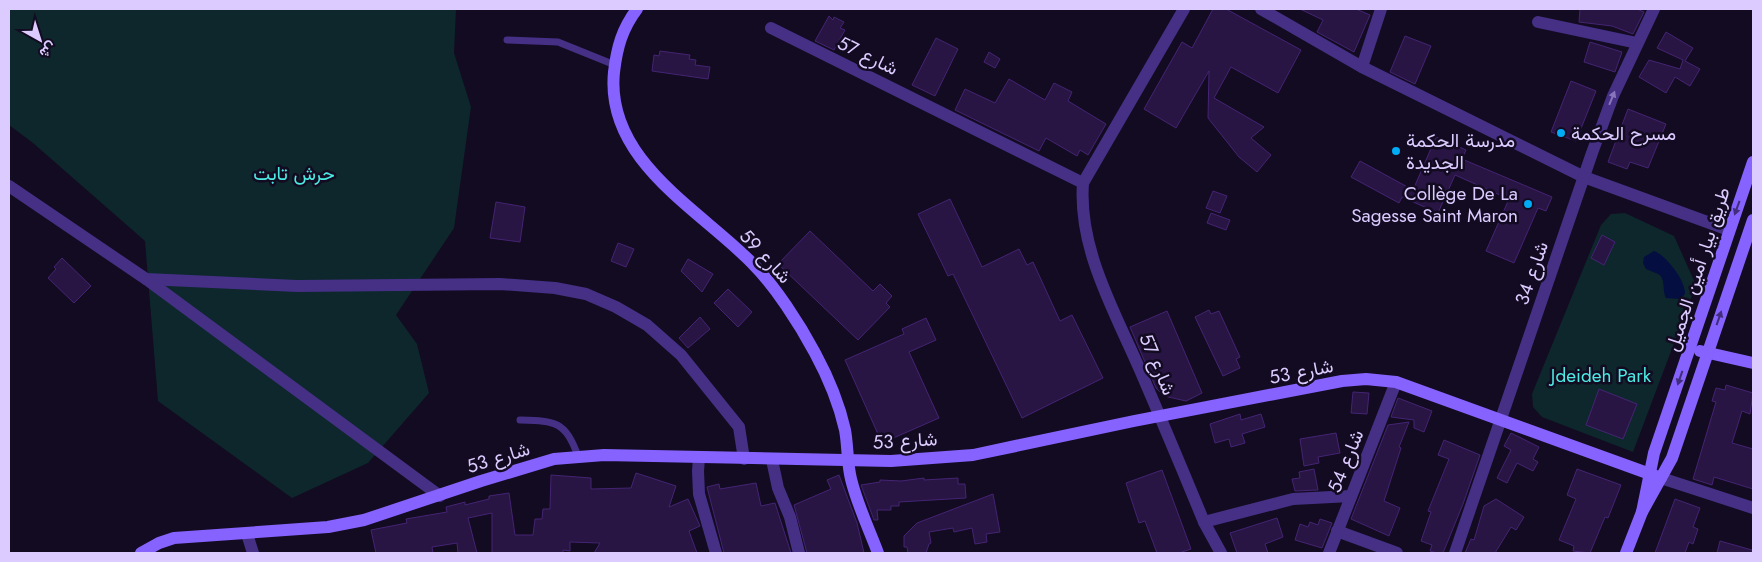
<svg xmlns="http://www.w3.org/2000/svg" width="1762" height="562" font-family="Jost,Vazirmatn,sans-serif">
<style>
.green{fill:#0d272c}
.water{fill:#040e41}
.building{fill:#281544;stroke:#442473}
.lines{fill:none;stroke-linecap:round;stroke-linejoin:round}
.lane{stroke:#453086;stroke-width:7}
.street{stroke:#453086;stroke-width:12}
.secondary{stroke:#8662ff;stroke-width:12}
.oneway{fill:#8876bc}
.oneway2{fill:#412e7a}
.poi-dot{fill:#00acf6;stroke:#130b21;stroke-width:2}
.labels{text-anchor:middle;stroke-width:5;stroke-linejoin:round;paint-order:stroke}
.street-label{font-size:19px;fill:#dbcbff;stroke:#130b21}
.poi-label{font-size:19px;fill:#dbcbff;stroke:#130b21;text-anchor:start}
.park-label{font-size:19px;fill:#4bebe4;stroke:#130b21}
</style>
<rect width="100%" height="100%" fill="#130b21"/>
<!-- green -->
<g class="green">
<polygon points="9,9 456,9 454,53 471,107 454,228 396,315 417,344 429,393 368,463 292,498 158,401 145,241 33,143 9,125"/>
<polygon points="1625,213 1674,236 1696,285 1633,452 1542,417 1533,407 1532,394 1601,225 1611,214"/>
</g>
<!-- water -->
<path class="water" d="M1654,251C1666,255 1686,281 1685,294L1680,299L1666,298C1662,291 1666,278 1658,274C1654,272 1650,271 1646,269L1643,263L1644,257Z"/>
<!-- building -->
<g class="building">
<polygon points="1213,9 1226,9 1301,50 1278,93 1231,67 1214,98 1264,127 1251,138 1271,155 1257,172 1239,157 1208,118 1209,71 1176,128 1144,109 1182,42 1192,48"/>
<polygon points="1300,9 1356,9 1370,15 1354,52 1317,32 1323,20"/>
<polygon points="1580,9 1637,9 1644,12 1633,34 1612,26 1579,22"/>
<polygon points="829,16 833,20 834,17 844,22 840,28 845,30 834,50 815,41"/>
<polygon points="1666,32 1693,48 1685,61 1700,69 1690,86 1675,77 1666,93 1639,77 1649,60 1680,69 1683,60 1657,48"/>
<polygon points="1405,36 1431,46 1415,84 1390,72"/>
<polygon points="936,38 958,49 935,96 912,85"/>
<polygon points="1590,42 1622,52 1615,72 1584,62"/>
<polygon points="660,51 690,55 689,59 696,60 695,65 710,67 708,79 652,71 654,55 659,56"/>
<polygon points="989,52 1000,59 995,68 984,62"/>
<polygon points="1009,79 1045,100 1054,83 1072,92 1068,101 1106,124 1088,155 1080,150 1077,156 1046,138 1039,151 955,110 965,89 995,103"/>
<polygon points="1571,81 1596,91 1576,141 1551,132"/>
<polygon points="1628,109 1666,124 1648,168 1630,162 1627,169 1608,162"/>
<polygon points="1436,137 1466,150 1462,159 1552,197 1546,211 1538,208 1514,263 1486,251 1509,199 1455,175 1438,213 1402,197 1399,203 1351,177 1360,161 1413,190"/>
<polygon points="1213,191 1227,196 1220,213 1206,208"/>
<polygon points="950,199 982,267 1019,249 1027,265 1033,262 1060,321 1072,315 1103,378 1022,418 953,274 948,276 918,214"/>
<polygon points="496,202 525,207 520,242 490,238"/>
<polygon points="1211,213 1230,220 1226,230 1207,223"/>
<polygon points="810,231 873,291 880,284 892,296 886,303 890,307 858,340 778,264"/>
<polygon points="1602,235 1615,242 1604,265 1591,258"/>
<polygon points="618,243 634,249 626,267 611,261"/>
<polygon points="62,258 91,286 74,303 48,278 56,269 54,267"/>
<polygon points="688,259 713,274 702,292 681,271"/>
<polygon points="728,289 752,312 738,327 714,303"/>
<polygon points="1209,310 1211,314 1219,311 1240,357 1236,359 1240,368 1223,376 1195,317"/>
<polygon points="1167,311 1202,393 1186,401 1164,396 1156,388 1130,327"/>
<polygon points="700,317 710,329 688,348 679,338"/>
<polygon points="926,318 936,340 909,352 939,418 882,443 845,360 904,334 902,329"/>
<polygon points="1726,385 1753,393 1750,414 1742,411 1732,443 1753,449 1753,489 1714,477 1712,485 1693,479 1716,402 1712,401 1716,388 1725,390"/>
<polygon points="1599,389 1637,404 1623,439 1586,425"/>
<polygon points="1353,392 1369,393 1367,414 1351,413"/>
<polygon points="1398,398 1432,411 1424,432 1414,428 1414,420 1391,417"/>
<polygon points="1240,414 1241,420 1261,414 1265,427 1242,434 1245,443 1231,447 1229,439 1215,443 1210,424"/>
<polygon points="1409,422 1399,447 1401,448 1384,501 1400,508 1389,536 1351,519 1388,425"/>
<polygon points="1336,433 1340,453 1318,457 1319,463 1304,466 1300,439"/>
<polygon points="1511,433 1539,447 1533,459 1538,462 1533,471 1517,463 1507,483 1497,478 1511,450 1504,446"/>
<polygon points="1444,440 1480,455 1463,504 1443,553 1437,553 1430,551 1432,545 1421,541 1431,512 1428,511 1449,459 1438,455"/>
<polygon points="1314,469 1318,490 1295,491 1292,479 1300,478 1299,472"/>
<polygon points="1577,469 1621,485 1608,518 1605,517 1590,553 1573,551 1574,546 1559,540 1576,499 1567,495"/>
<polygon points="1162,470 1191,549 1179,553 1157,553 1145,521 1139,523 1126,483"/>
<polygon points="636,473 676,486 669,507 688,499 700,526 689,531 697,553 594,553 600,543 570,542 570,551 563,550 563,553 492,553 492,513 468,518 477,553 458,553 457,543 432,547 433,553 376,553 371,530 407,523 406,519 447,512 446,507 465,502 465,505 489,499 489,496 509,493 515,535 533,535 535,519 542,519 543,509 550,509 551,475 591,478 591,489 631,488"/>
<polygon points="839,475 857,523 864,553 807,553 794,505 831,489 827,480"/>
<polygon points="924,478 924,480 958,478 958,484 965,484 966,498 899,502 899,506 891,506 891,510 877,510 878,520 874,520 861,485 880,482 880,480 901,481"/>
<polygon points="756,483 761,506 775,503 791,553 724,553 707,487 719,484 720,489"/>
<polygon points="993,494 1000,532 986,534 987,542 975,544 972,528 954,532 953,528 929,532 931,543 929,544 926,553 908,553 907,547 904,547 904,536 917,523"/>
<polygon points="1496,499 1524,517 1516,530 1511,527 1495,553 1465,553 1471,539 1474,540 1484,506"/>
<polygon points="1675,499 1700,508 1693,527 1698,529 1693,544 1689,542 1685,553 1655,553"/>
<polygon points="1277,518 1283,537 1265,544 1268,553 1237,553 1230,533"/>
<polygon points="1320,519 1332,523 1322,548 1295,540 1300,524 1308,527 1310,522 1318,525"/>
<polygon points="1720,541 1752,550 1752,553 1717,553"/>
</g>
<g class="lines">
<!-- lane -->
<g class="lane">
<polyline points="507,40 558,42 615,65"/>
<path d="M520,420C556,421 565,421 578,456"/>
</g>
<!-- street -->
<g class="street">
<path d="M1184,9L1083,183C1078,249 1115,312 1140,370C1162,421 1183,471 1204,522L1221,553"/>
<polyline points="1261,9 1362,67 1584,177 1729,230"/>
<polyline points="1538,22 1637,43"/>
<polyline points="771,28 1083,183"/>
<polyline points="1362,67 1381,9"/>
<polyline points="9,186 146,279 297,286 500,284 555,288 586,294 616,307 647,325 681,355 739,427 744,459"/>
<polyline points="146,279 440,496"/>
<polyline points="699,458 698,471 699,494 716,553"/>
<polyline points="772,460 778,488 790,517 799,553"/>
<polyline points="1661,478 1753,508"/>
<polyline points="1204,522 1293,499 1351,496"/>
<polyline points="1337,531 1397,553"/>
<polyline points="247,534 253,553"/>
<polyline points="1329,553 1396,382"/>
<polyline points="1455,553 1592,153 1613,96 1654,9"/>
</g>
<!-- secondary -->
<g class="secondary">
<path d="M637,9C622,29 617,47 614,72C605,160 699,209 752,263C775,286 799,323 815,353C828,377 839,403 845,430C848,446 847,463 851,479C857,504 869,529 878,553"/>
<polyline points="1700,351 1753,363"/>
<polyline points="1642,512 1654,453 1753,162"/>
<polyline points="141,553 159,543 174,538 328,527 364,520 481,481 554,459 604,455 891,461 973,455 1134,421 1342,381 1366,379 1396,382 1661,478"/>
<polyline points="1626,553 1642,512 1672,458 1753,220"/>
</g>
</g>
<!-- one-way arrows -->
<defs><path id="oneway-solid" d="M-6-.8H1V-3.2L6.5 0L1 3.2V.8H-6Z" transform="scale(1.25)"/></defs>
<use class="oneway" href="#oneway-solid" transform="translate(1612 98) rotate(-68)"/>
<g class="oneway2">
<use href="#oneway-solid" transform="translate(1737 208) rotate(110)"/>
<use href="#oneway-solid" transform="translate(1719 318) rotate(-71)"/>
<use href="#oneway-solid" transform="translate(1680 378) rotate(109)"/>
</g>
<!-- markers -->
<g class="poi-dot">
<circle cx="1561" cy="133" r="5"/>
<circle cx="1396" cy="151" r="5"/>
<circle cx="1528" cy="204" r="5"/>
</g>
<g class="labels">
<!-- street labels -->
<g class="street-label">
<text transform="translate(868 55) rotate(26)" y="7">شارع 57</text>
<text transform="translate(766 256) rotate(47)" y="7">شارع 59</text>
<text transform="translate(1697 269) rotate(-72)" y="7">طريق بيار أمين الجميل</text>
<text transform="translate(1531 273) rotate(-71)" y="7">شارع 34</text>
<text transform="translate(1158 364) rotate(67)" y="7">شارع 57</text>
<text transform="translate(1301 371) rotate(-11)" y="7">شارع 53</text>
<text transform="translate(905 440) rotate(-3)" y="7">شارع 53</text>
<text transform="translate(498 457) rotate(-17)" y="7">شارع 53</text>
<text transform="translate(1345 461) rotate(-68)" y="7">شارع 54</text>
</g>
<!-- poi labels -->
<g class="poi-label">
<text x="1571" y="140">مسرح الحكمة</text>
<text x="1406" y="147">مدرسة الحكمة<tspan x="1406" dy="22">الجديدة</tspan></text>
<text x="1518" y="200" text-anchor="end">Collège De La<tspan x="1518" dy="22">Sagesse Saint Maron</tspan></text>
</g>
<!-- park labels -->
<g class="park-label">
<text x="294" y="180">حرش تابت</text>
<text x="1601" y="382">Jdeideh Park</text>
</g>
</g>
<!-- border -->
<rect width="1762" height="562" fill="none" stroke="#dbcbff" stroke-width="20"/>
<!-- north arrow -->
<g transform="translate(40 40) rotate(141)" stroke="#130b21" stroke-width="4" paint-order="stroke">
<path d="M0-4L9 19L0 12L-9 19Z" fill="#dbcbff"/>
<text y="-8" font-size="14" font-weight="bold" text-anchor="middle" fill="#dbcbff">ش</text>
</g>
</svg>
